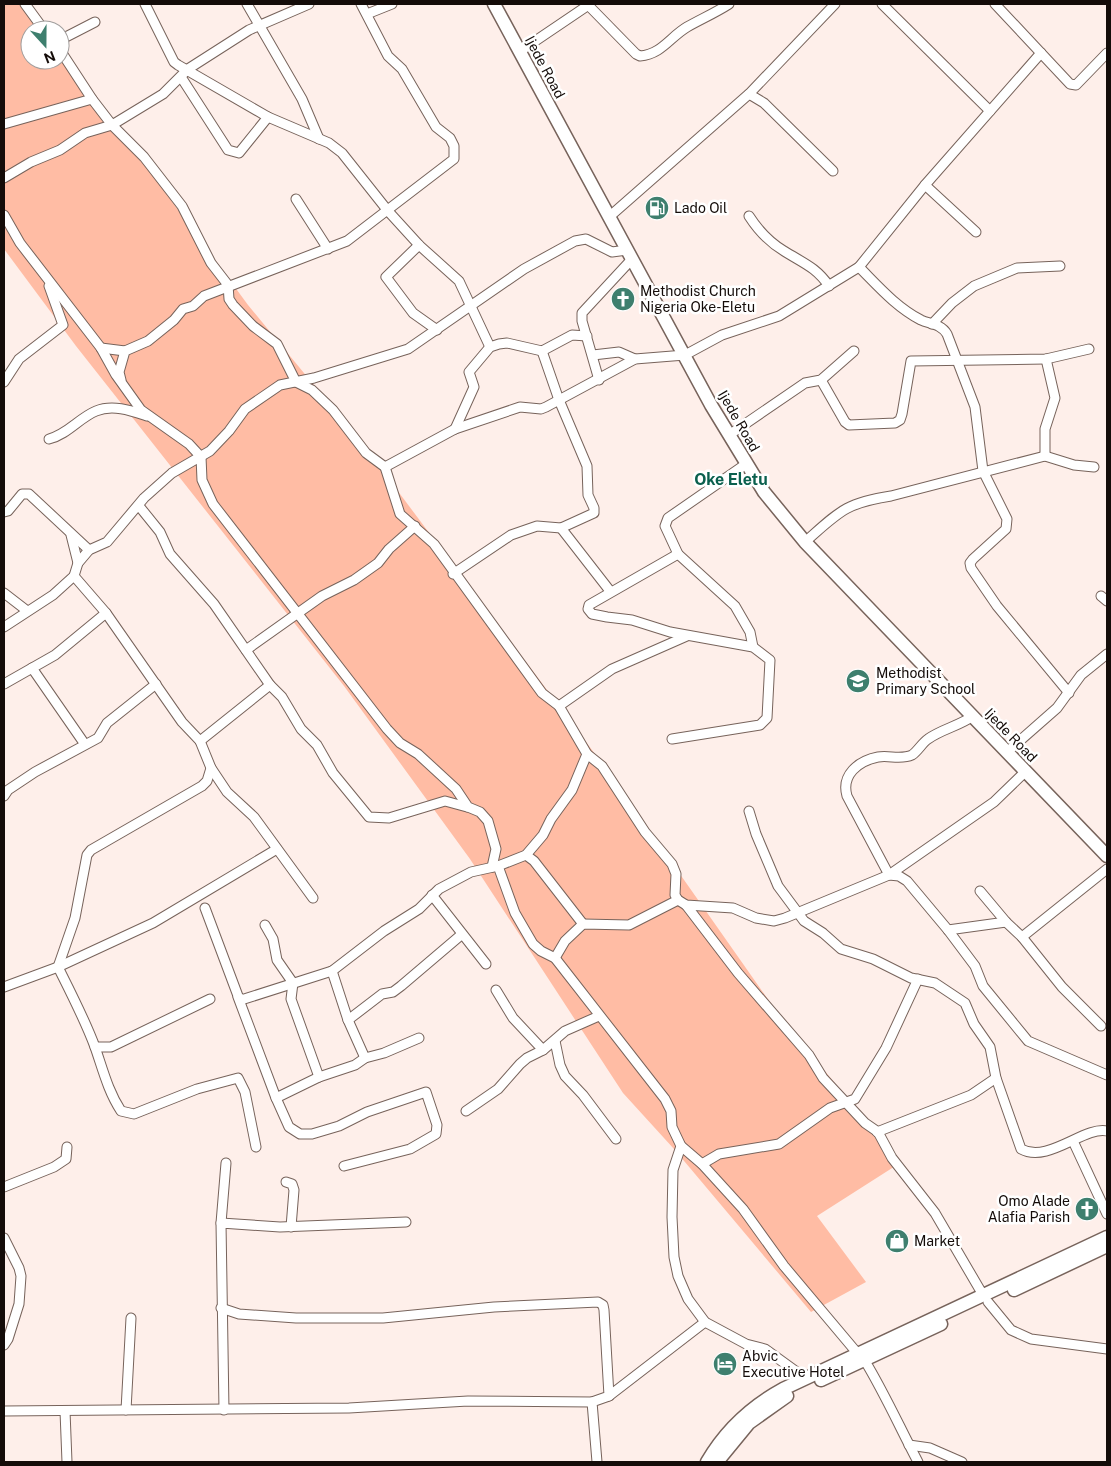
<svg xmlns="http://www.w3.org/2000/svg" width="1111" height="1466" font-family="'Public Sans',sans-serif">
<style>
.green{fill:#ffbca4}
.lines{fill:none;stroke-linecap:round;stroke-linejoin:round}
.minor-casing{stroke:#77635b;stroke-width:11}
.secondary-casing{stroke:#77635b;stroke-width:15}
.minor{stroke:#fff;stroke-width:9}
.secondary{stroke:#fff;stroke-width:12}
.labels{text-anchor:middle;stroke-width:5;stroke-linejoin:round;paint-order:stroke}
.street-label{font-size:14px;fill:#140c09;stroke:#fff}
.poi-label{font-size:14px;fill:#140c09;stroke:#fff;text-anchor:start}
.quarter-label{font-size:16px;font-weight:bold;fill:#0b604e;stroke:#fff}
</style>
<rect width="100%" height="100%" fill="#feefea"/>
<!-- green -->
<polygon class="green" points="4,4 27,4 46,30 30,30 30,60 60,60 60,49 248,305 364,446 604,766 779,1015 900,1163 817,1216 866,1282 811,1312 674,1149 623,1093 470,859 344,686 76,346 4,249"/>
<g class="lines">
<!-- minor casing -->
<g class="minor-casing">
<g id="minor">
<polyline points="25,4 44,30"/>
<polyline points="145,4 174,62 178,65 268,117 329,143 342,153 388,211 419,245 459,281 490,347"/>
<polyline points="247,4 302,99 319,139"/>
<polyline points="882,4 990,111"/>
<polyline points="995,4 1070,84 1076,85 1107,53"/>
<path d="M588,5L636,54L640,56C662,54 670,37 687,27C701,19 715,13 729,4"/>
<polyline points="367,14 392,4"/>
<polyline points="60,40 95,22"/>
<polyline points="60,50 92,99 112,125 144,157 182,206 211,263 228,285 229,299 233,305 253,326 277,344 296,382 312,390 333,410 366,453 385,467 400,514 434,544 542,693 559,706 587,754 602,766 645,832 672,864 676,874 675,895 678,900 686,905 733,908 756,918 774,921 785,918 889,875 994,802 1026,771"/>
<polyline points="519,52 590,4"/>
<polyline points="181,77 228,150 239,153 268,117"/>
<polyline points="749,94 764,103 833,171"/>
<polyline points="4,124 92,99"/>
<polyline points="4,178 31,162 60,150 85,133 112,125 163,94 188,69 249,30 309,4"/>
<polyline points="925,185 976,232"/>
<polyline points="296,199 328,249"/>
<polyline points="4,215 20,243 101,348 116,375 141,410 189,444 201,457 202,480 213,504 387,729 400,743 418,754 456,789 468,807 480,812 488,821 496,849 492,867"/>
<path d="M749,216C758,230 769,242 784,251C803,263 816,267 829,286"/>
<polyline points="609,217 749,94 835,4"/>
<polyline points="419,245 386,277 413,313 437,330"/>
<path d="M859,267C878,286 896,307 921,320C930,324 941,324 947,334L975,407L983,471L1007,519L1006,529L973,559L970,563L971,568L997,606L1069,693"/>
<polyline points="932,324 952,303 974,286 1017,268 1060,266"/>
<polyline points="101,348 125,351"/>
<polyline points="593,355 619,352 635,359"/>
<polyline points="121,380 119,372 125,351 148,341 174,320 183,309 193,306 204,296 347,241 454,159 454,146 450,138 436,127 402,69 388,56 361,4"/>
<polyline points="599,380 582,321 582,313 632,259"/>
<polyline points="821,380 845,422 849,425 895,423 900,420 902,414 911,361 1046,359 1089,349"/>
<polyline points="4,382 19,359 63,325 49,286"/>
<polyline points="455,429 474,387 469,372 490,347 499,344 507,343 542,351 572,335 587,336"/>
<polyline points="729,435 805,383 821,380 854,351"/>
<path d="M49,439C68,434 79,418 96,411C113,404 132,411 147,416"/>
<polyline points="1045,456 1045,429 1055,398 1046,359"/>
<polyline points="746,464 668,518 665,526 678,554 735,606 750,632 753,647"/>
<polyline points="385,467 455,429 520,407 541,409 546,407 635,359 685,355 722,335 779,316 859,267 925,185 1041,53"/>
<polyline points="139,506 160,532 170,554 214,604 270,685 282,697 301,729 317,745 333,773 369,817 389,818 445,801 467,807"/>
<polyline points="4,512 8,511 22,494 29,494 89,550"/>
<polyline points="561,528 610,591"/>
<polyline points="71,535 78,563"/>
<path d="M805,542C839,512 845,503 891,496L1045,456L1074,465L1094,467"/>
<polyline points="453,574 511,535 537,526 561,528 594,513 594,508 588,495 587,466 559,400 542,351"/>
<polyline points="74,576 106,613 182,722 200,741 211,768 227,792 254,817 313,898"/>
<polyline points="4,593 26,610"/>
<polyline points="1101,596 1107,601"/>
<polyline points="4,627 53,595 74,576 78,563 89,550 107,542 144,498 172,473 210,451 229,431 245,409 280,385 314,378 408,349 524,269 575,241 586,239 612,252 627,250"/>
<polyline points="246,650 322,596 354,580 378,563 389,549 415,526"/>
<polyline points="32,668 84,743"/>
<polyline points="4,684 55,655 106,613"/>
<polyline points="559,706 612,669 687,636"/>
<path d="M973,716C959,726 942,729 928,739C922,743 918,751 912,755C901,760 889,755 878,757C858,761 841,775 847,796L889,875L899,876L907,881L948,930L975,966L983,986L1028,1041L1107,1075"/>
<polyline points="672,739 760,725 767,718 770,660 753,647 670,632 632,620 607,617 592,614 588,609 589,605 678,554"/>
<polyline points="200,741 270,685"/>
<polyline points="1007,752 1057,708 1081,675 1107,654"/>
<path d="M211,768L207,781L202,786L91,850L87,855L75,918L58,967C71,993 85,1020 95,1047C103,1070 108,1091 121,1111L134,1114L197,1089L238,1078L245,1092L256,1147"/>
<polyline points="4,796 8,790 35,772 98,738 107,723 156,684"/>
<path d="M749,811L756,834L778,886L804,921L823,933L841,949L873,959L911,978L935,983L965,1003L974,1024L990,1047L996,1078L1021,1149C1048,1164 1084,1126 1107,1131"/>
<polyline points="526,855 534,861 583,924"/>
<polyline points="498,866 515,913 533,944 541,951 555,958 665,1099 671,1111 672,1127 681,1146 702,1164 743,1209 784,1266 858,1354"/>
<polyline points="980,891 1006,922 1022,937 1062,987 1101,1026"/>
<polyline points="432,895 486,964"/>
<polyline points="686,905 738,973 809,1055 823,1078 865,1123 878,1132 892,1158 935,1213 983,1295"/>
<polyline points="205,908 238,996 241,1000 332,971 384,931 419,909 439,889 471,872 498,866 526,855 543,835 551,819 572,790 587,754"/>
<polyline points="265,925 273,939 277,960 293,983 291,999 319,1077"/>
<polyline points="948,930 1006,922"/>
<polyline points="1022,937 1107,869"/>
<polyline points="555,958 565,941 583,924 629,925 678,900"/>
<polyline points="332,971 348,1020 365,1058"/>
<polyline points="4,987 58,967 153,923 277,849"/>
<polyline points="496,990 513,1018 543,1050"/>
<polyline points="238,997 276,1098 289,1127 300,1134 312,1134 339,1126 367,1112 426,1092 437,1125 436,1134 410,1149 344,1166"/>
<polyline points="348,1020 382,994 393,992 401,986 461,935"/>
<polyline points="555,1041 560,1065 565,1076 583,1095 616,1139"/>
<polyline points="95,1047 111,1047 210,999"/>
<polyline points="276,1098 319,1077 355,1065 365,1058 384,1053 419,1038"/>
<polyline points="466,1111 498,1089 520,1064 527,1058 543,1050 565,1031 599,1016"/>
<polyline points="877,1132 971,1095 996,1078"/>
<polyline points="1073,1141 1107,1214"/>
<polyline points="681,1146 673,1170 672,1217 674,1257 678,1276 688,1299 705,1322 746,1344 765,1349 805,1378"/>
<polyline points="702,1164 719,1154 779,1144 830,1108 855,1099 886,1048 918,979"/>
<polyline points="286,1182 292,1184 294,1190 291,1227"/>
<polyline points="4,1187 54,1167 66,1159 67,1147"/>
<polyline points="221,1223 226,1163"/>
<polyline points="4,1238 19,1268 21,1276 19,1304 8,1339 4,1345"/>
<polyline points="988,1302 1011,1330 1031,1339 1107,1349"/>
<polyline points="221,1308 239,1314 296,1318 383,1318 494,1307 598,1302 603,1305 604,1310 609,1396 592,1402 597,1462"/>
<path d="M865,1361C885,1394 900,1428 918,1462"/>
<polyline points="609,1396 705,1322"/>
<polyline points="126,1410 131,1318"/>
<polyline points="224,1410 221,1223 280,1227 406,1222"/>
<polyline points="4,1411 349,1408 468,1401 592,1402"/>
<polyline points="65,1411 67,1462"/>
<polyline points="909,1445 930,1448 962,1462"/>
</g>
</g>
<!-- secondary casing -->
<g class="secondary-casing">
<g id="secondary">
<polyline points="494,4 711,405 764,492 805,542 1107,856"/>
<polyline points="1014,1290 1107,1246"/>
<polyline points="821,1380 941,1324"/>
<path d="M707,1462C725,1431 752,1406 783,1389L1107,1237"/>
<polyline points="717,1462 749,1423 787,1396"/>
</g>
</g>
<!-- minor -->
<use href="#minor" class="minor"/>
<!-- secondary -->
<use href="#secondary" class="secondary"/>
</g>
<!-- icons -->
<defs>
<g id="fuel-disc" transform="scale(1.25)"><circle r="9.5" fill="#3e7f6e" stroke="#fff"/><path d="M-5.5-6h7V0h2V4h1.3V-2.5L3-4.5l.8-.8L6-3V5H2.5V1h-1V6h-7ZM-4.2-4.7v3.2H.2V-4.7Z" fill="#fff"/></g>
<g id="church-disc" transform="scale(1.25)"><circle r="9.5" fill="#3e7f6e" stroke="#fff"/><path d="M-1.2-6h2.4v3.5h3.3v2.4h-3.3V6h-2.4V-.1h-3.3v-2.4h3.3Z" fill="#fff"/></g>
<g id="school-disc" transform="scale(1.25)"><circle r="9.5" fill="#3e7f6e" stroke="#fff"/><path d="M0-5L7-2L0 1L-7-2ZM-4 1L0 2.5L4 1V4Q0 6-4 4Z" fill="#fff"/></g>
<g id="shop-disc" transform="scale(1.25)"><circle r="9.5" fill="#3e7f6e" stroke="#fff"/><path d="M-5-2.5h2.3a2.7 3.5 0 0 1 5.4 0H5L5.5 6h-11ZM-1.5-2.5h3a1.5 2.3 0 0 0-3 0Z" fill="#fff"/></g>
<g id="hotel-disc" transform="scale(1.25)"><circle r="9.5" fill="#3e7f6e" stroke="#fff"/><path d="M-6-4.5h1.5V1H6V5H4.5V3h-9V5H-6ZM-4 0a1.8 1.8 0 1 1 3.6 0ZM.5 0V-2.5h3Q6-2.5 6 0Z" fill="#fff"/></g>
</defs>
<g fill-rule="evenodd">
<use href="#fuel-disc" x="657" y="208"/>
<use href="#church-disc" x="623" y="299"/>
<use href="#school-disc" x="858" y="681"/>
<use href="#church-disc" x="1087" y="1209"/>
<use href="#shop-disc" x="897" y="1241"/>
<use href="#hotel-disc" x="725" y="1364"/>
</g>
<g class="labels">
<!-- street labels -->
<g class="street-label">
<text transform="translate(545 67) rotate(62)" y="5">Ijede Road</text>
<text transform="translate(739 421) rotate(60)" y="5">Ijede Road</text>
<text transform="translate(1011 735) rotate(46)" y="5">Ijede Road</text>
</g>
<!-- poi labels -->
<g class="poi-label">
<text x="674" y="213">Lado Oil</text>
<text x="640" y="296">Methodist Church<tspan x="640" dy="16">Nigeria Oke-Eletu</tspan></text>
<text x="876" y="678">Methodist<tspan x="876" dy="16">Primary School</tspan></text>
<text x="1070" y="1206" text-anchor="end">Omo Alade<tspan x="1070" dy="16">Alafia Parish</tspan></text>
<text x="914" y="1246">Market</text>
<text x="742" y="1361">Abvic<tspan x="742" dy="16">Executive Hotel</tspan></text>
</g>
<!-- quarter labels -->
<g class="quarter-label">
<text x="731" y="485">Oke Eletu</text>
</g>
</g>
<!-- border -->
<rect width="1111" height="1466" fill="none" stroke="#140c09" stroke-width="10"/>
<!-- north arrow -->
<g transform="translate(45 45) rotate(159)"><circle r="24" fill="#ffffff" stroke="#a19e9d"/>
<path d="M0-4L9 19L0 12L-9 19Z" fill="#3e7f6e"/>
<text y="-8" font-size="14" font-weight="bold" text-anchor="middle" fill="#140c09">N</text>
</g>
</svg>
